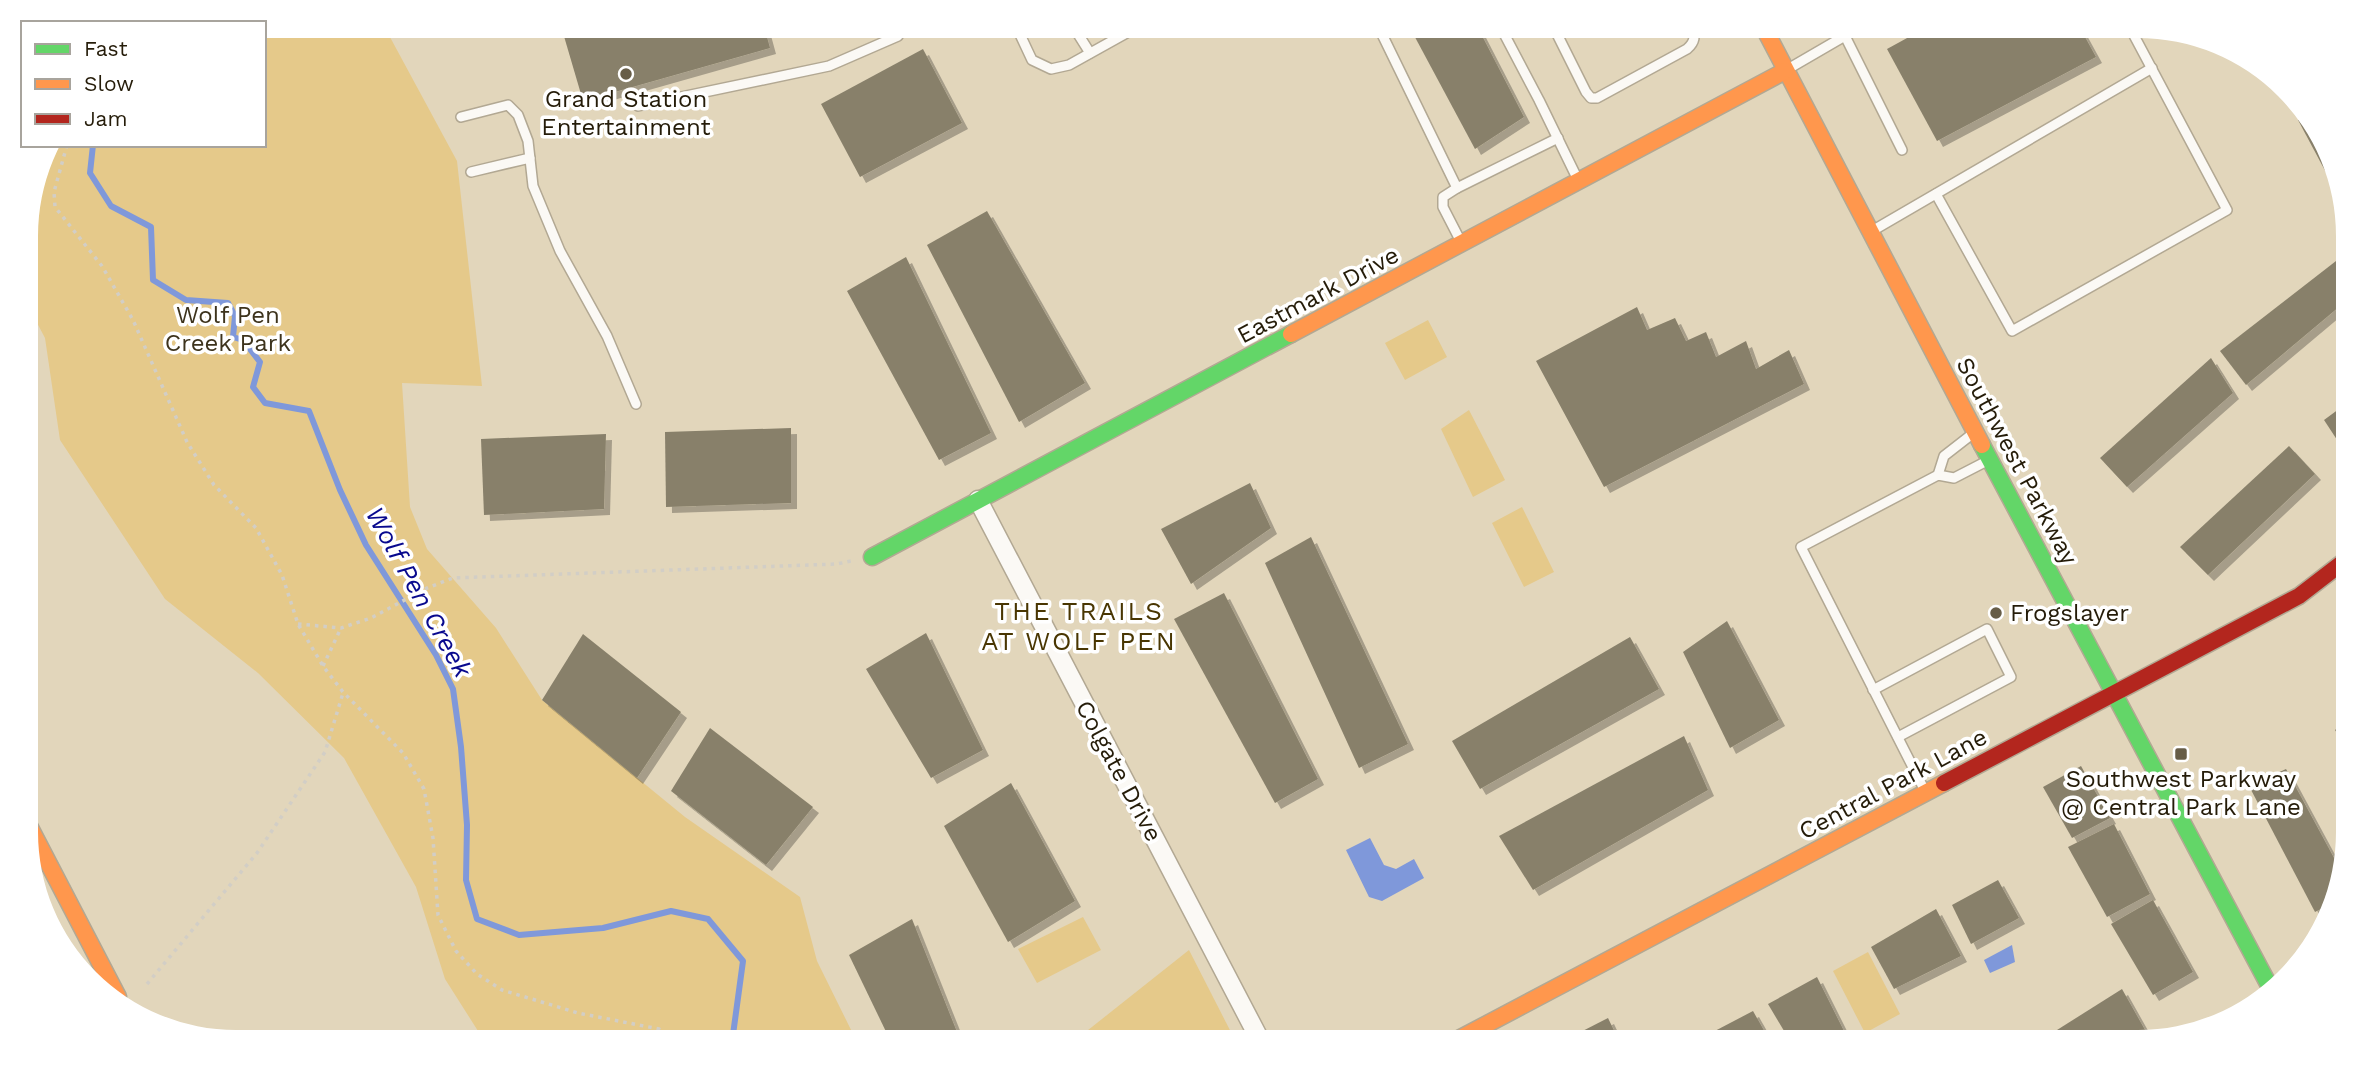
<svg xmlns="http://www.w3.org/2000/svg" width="2374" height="1068" font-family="'Work Sans',sans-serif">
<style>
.green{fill:#e5c98a}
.water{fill:#7f98da}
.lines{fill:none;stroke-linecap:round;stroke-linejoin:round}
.stream{stroke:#7f98da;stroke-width:6}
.building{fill:#88806b;filter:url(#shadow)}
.lane-casing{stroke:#b2a893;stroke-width:12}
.street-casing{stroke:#b2a893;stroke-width:21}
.fast-casing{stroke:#b2a893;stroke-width:19}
.slow-casing{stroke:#b2a893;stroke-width:19}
.jam-casing{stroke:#b2a893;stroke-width:19}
.path{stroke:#d2cec6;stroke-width:3.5;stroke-dasharray:3.5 5;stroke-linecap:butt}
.lane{stroke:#fbf9f5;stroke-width:9}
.street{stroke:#fbf9f5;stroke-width:18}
.fast{stroke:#63d668;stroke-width:16}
.slow{stroke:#ff974d;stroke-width:16}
.jam{stroke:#b3261e;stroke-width:16}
.poi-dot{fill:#675d47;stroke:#fff;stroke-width:2.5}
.labels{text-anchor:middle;stroke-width:7;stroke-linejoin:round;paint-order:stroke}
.poi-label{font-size:24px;fill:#251c09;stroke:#fff}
.street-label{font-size:24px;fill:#251c09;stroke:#fff}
.park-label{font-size:24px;fill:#3d331c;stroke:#fff}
.water-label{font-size:26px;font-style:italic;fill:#08098e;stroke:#fff}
.neighbourhood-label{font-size:26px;letter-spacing:2px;fill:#493602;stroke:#fff}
</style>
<defs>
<filter id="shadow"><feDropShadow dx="6" dy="6" stdDeviation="0" flood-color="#0004"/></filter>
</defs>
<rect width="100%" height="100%" fill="#e2d6bb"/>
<!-- green -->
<g class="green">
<polygon points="264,26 384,26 457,161 482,386 402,383 410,507 427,549 496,628 542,700 685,817 800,897 817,961 857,1042 485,1042 445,979 416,887 344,758 258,673 165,599 60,440 45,338 27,304 27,223 48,145 264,145"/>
<polygon points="1428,320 1447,357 1405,380 1385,343"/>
<polygon points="1469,410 1505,480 1473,497 1441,429"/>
<polygon points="1522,507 1554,572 1524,587 1492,523"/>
<polygon points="1083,917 1101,950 1037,983 1018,949"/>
<polygon points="1189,950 1236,1042 1073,1042"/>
<polygon points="1868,952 1900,1014 1865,1033 1833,971"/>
</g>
<!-- water -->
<g class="water">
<polygon points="1370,838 1384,865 1396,869 1414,859 1424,878 1382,901 1369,897 1346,850"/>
<polygon points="2012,945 2015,962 1990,973 1984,960"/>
</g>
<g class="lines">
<!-- stream -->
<polyline class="stream" points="93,145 90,173 111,206 151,227 153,280 186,300 228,303 235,316 233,337 243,340 260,362 253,387 265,403 309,411 340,490 366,545 436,655 453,689 461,747 467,825 466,880 477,919 519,935 603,928 671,911 708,919 743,961 732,1042"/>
</g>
<!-- building -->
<g class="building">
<polygon points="561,26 764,26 770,48 583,101"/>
<polygon points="1409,26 1477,26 1524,117 1475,149"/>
<polygon points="1929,26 2079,26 2096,57 1937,141 1887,49"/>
<polygon points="923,49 962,123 860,177 821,104"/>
<polygon points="2307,115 2340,194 2338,195 2298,120"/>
<polygon points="987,211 1085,383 1019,422 927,245"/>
<polygon points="906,257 991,433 939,460 847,291"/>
<polygon points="2336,261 2346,276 2346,301 2246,385 2220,351"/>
<polygon points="1637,307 1647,330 1675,318 1686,341 1706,332 1716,357 1746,341 1756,369 1789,350 1804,384 1604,487 1536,361"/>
<polygon points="2211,358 2233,393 2127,487 2100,458"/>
<polygon points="2347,403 2347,455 2324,420"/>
<polygon points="791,428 791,503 666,507 665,432"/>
<polygon points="606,434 604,509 484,515 481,439"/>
<polygon points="2289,446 2315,474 2208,575 2180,547"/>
<polygon points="1250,483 1271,528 1191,584 1161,529"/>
<polygon points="1311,537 1408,744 1359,768 1265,563"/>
<polygon points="1224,593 1318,779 1275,803 1174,619"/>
<polygon points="1727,621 1779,720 1730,748 1683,652"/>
<polygon points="926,633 983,750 931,778 866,669"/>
<polygon points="583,634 681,712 637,778 542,700"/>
<polygon points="1630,637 1659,689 1480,789 1452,741"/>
<polygon points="2347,720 2347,729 2348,750 2335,730"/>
<polygon points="710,728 813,807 766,865 671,791"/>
<polygon points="1684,736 1708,790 1533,890 1499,836"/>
<polygon points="2081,766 2110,818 2072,838 2043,787"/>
<polygon points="2286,769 2340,869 2334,902 2315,912 2249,786"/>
<polygon points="1011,783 1075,901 1008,942 944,826"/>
<polygon points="2114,824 2150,894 2107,917 2068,847"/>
<polygon points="1998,880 2019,918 1971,944 1952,905"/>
<polygon points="2153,900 2193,972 2153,995 2111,924"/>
<polygon points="1936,909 1961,956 1894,989 1871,947"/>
<polygon points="912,919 961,1042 891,1042 849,955"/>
<polygon points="1817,977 1849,1041 1790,1041 1768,1004"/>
<polygon points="2122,989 2149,1037 2141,1041 2063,1041 2057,1030"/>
<polygon points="1753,1011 1770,1041 1716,1041 1711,1033"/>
<polygon points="1608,1018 1619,1041 1563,1041"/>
</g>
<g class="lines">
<!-- lane casing -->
<g class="lane-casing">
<g id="lane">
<polyline points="1016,26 1032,60 1051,69 1069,65 1139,26"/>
<polyline points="1073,26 1090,53"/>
<polyline points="1378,26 1457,188 1443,197 1443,207 1460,240"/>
<polyline points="1500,26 1539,100 1578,180"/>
<path d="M1553,26L1586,92L1591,98H1597L1687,49C1695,42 1696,36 1691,26"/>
<polyline points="1845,36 1902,150"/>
<polyline points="1788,69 1862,26"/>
<polyline points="638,106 829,66 898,36 904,26"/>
<polyline points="461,117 508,105 518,115 528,141 533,186 560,251 607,336 636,404"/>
<polyline points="471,172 530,158"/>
<polyline points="1457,188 1558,138"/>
<polyline points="1936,194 2012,331 2227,210 2129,26"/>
<polyline points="1872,231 2152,68"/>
<polyline points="1938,475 1944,456 1971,435"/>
<polyline points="1873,690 1987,629 2011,677 1898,737"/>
<polyline points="1925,791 1801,547 1938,475 1954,478 1987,461"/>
</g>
</g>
<!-- street casing -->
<g class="street-casing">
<polyline id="street" points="978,500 1261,1042"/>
</g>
<!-- fast casing -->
<g class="fast-casing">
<g id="fast">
<polyline points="1982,445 2272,991"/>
<polyline points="872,557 1291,334"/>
</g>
</g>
<!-- slow casing -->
<g class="slow-casing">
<g id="slow">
<polyline points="1763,26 1982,445"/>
<polyline points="1291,334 1785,71"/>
<polyline points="28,824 118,997"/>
<polyline points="1455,1041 1944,783"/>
</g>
</g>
<!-- jam casing -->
<g class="jam-casing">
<polyline id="jam" points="1944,783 2299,596 2347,559"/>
</g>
<!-- path -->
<g class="path">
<polyline points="67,145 54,192 55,207 102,266 133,320 187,442 214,485 256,528 282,575 298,624 323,666 343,692 403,753 424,789 433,838 438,915 456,951 477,974 502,990 578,1013 659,1029 670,1042"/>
<polyline points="298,624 341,628 371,618 427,588 453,578 837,564 851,561"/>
<polyline points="323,666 341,628"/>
<polyline points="147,984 257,853 325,752 343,693"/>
</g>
<!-- lane -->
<use href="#lane" class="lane"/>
<!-- street -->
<use href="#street" class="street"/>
<!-- fast -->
<use href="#fast" class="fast"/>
<!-- slow -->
<use href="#slow" class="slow"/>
<!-- jam -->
<use href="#jam" class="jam"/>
</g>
<!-- markers -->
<g class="poi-dot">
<circle cx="626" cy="74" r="7"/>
<circle cx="1996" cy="613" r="7"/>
<rect x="2174" y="747" width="14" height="14" rx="3.5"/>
</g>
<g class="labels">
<!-- poi labels -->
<g class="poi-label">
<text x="626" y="107">Grand Station<tspan x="626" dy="28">Entertainment</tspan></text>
<text x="2010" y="621" text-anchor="start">Frogslayer</text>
<text x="2181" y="787">Southwest Parkway<tspan x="2181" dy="28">@ Central Park Lane</tspan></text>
</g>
<!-- street labels -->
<g class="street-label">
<text transform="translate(1318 295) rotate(-28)" y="8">Eastmark Drive</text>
<text transform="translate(2017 461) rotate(62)" y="8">Southwest Parkway</text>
<text transform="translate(1119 771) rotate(62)" y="8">Colgate Drive</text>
<text transform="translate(1893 784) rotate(-28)" y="8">Central Park Lane</text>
</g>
<!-- park labels -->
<g class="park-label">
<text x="228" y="323">Wolf Pen<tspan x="228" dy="28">Creek Park</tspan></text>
</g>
<!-- water labels -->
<g class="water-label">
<text transform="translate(419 592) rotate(61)" y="9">Wolf Pen Creek</text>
</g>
<!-- neighbourhood labels -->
<g class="neighbourhood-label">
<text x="1079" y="620">THE TRAILS<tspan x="1079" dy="30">AT WOLF PEN</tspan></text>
</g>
</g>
<!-- crop -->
<path d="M0 0H2374V1068H0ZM236 38H2138A198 198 0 0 1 2336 236V832A198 198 0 0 1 2138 1030H236A198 198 0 0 1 38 832V236A198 198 0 0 1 236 38Z" fill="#fff" fill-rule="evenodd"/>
<!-- legend -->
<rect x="21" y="21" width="245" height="126" fill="#ffffff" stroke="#a8a49d" stroke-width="2"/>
<rect x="35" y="44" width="35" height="10" fill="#63d668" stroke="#a8a49d" stroke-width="2"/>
<text x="84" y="56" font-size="21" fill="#251c09">Fast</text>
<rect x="35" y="79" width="35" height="10" fill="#ff974d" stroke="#a8a49d" stroke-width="2"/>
<text x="84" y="91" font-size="21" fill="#251c09">Slow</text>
<rect x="35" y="114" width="35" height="10" fill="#b3261e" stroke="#a8a49d" stroke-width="2"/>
<text x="84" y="126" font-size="21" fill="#251c09">Jam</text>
</svg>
